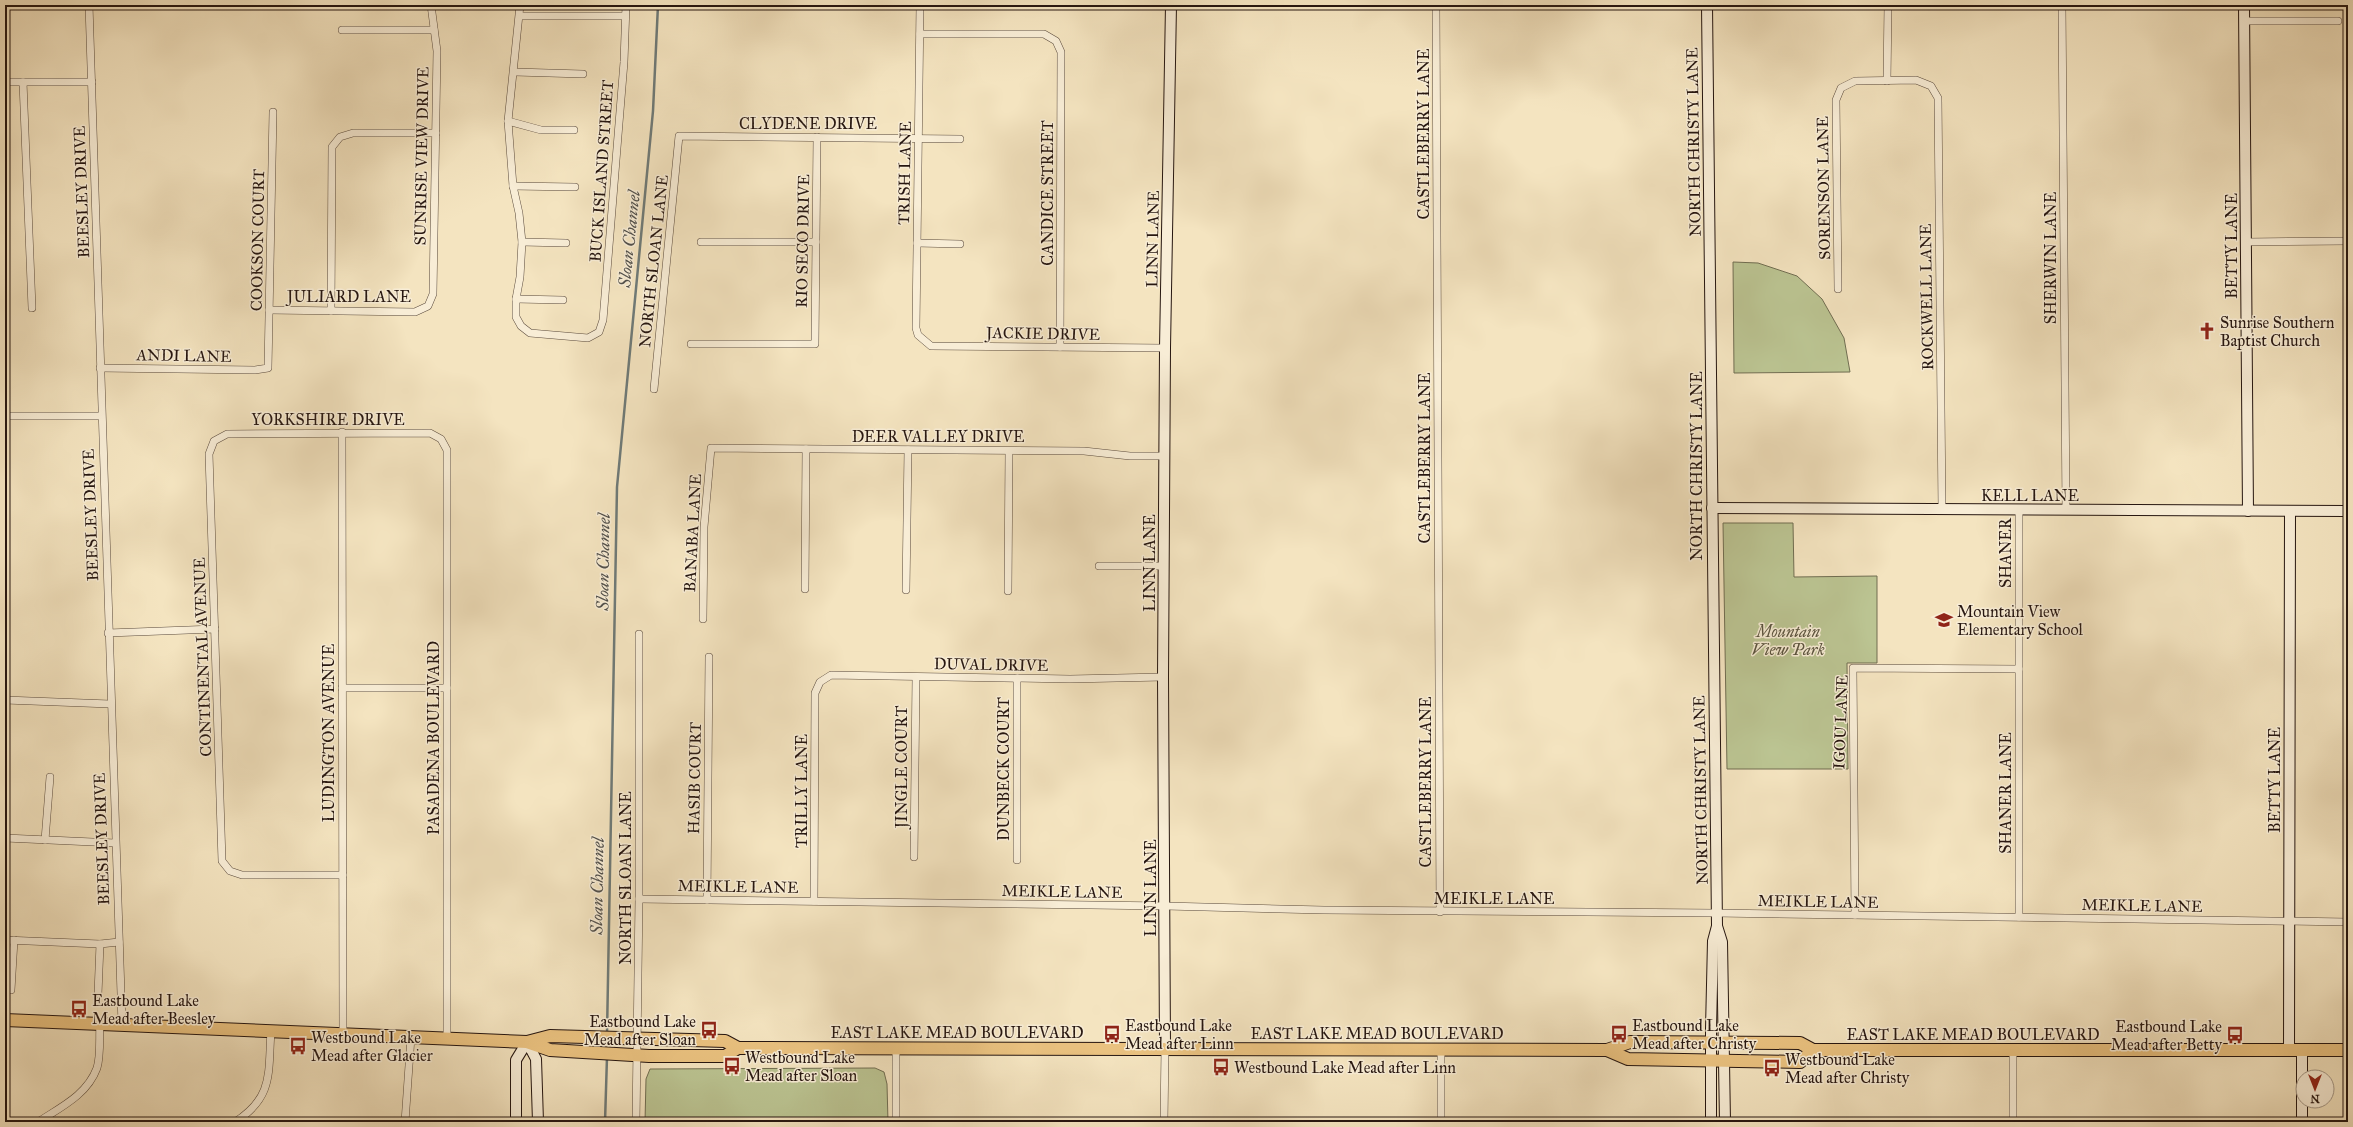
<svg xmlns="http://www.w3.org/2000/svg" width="2353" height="1127" font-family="'IM FELL Great Primer',serif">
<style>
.green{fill:#bbc492;stroke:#706d51}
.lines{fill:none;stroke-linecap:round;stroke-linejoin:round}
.stream{stroke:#6f7a77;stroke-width:2.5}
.street-casing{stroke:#5a4a3c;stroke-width:8}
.secondary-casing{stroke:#261610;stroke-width:12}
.primary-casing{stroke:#261610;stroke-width:14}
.street{stroke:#f8edd6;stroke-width:7}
.secondary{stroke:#f8edd6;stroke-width:10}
.primary{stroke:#eac280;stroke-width:12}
.labels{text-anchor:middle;stroke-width:3;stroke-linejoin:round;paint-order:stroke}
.street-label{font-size:16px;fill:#261610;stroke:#f8edd6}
.poi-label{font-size:16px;fill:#261610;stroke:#f8edd6;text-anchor:start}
.park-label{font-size:16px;font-style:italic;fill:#5a533e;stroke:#f8edd6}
.water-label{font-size:17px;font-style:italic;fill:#51504c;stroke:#f8edd6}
</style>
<rect width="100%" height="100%" fill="#f4e4c0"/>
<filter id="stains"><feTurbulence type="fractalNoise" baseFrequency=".005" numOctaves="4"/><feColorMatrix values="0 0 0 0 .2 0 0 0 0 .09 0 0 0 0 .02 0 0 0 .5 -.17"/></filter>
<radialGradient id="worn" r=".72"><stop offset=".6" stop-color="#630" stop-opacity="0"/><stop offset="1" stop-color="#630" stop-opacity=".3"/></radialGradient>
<!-- green -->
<g class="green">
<polygon points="1733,262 1758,263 1797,276 1822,299 1844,338 1850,372 1734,373"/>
<polygon points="1723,523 1793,523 1794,577 1877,576 1877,663 1847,663 1848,769 1727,769"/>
<polygon points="875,1068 884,1072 887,1084 888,1122 645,1122 646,1079 650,1069"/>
</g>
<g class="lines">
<!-- stream -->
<g class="stream">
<polyline points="607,1034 617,487 653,111 658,5"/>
<polyline points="605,1122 607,1057"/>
</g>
<!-- street casing -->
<g class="street-casing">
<g id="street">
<polyline points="89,5 122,1025"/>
<polyline points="520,5 508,121 513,186 519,213 522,242 520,277 516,299 516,317 521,326 530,333 588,338 599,332 603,320 624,62 626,5"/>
<polyline points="920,5 916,328 918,335 931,346 1165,348"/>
<polyline points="1436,5 1440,912"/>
<polyline points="2062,5 2066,510"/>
<polyline points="521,16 625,16"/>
<polyline points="2245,21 2338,21"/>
<polyline points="342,30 434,30"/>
<polyline points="920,34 1044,34 1056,41 1061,52 1060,347"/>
<polyline points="515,72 583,74"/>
<polyline points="1887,81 1888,5"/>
<polyline points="5,82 92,82"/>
<polyline points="23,82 32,308"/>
<polyline points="508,121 541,130 574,130"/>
<polyline points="513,186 575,187"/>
<polyline points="522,242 566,243"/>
<polyline points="701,242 816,242"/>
<polyline points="2246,242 2348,241"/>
<polyline points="917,243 960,244"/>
<polyline points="1838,289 1836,100 1841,88 1855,81 1916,80 1931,86 1938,98 1942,510"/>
<polyline points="516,299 563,300"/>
<polyline points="269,310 415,312 428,306 433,294 437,51 431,5"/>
<polyline points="331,311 332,147 340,137 353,133 436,133"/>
<polyline points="691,344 815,344 817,137"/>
<polyline points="100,368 255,370 268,368 273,112"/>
<polyline points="654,389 679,136 960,139"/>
<polyline points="5,416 101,416"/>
<polyline points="342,432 343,1034"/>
<polyline points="2019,510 2019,917"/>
<polyline points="1099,566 1164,566"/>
<polyline points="805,589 806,449"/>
<polyline points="906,590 908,450"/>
<polyline points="1008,591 1009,451"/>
<polyline points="703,619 704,527 711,448 1084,451 1130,456 1165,456"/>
<polyline points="108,633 215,629"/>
<polyline points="5,670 6,700"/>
<polyline points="342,688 447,688"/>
<polyline points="5,700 110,704"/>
<polyline points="5,838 115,843"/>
<polyline points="45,840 50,777"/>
<polyline points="914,857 916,677"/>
<polyline points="1017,860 1017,678"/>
<polyline points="343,875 242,875 230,871 222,861 209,454 214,441 227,434 430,433 441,439 447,450 447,1039"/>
<polyline points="639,899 1166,906 1324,910 1716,913 2348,922"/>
<polyline points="707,900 709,657"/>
<polyline points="814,901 815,693 820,682 831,675 1070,679 1163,677"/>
<polyline points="1855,915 1853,668 2019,669"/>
<polyline points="5,940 100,944 119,942"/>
<polyline points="11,990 14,940"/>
<polyline points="98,994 100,944"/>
<polyline points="2013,1050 2013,1122"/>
<path d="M38,1122C61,1107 87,1095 97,1068C101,1055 99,1037 100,1024"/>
<path d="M235,1122C274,1097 268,1073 271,1031"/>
<polyline points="405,1122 411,1037"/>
<polyline points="636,1122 639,899 639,634"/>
<polyline points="896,1122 896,1048"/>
<polyline points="1164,1122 1165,1048"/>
<polyline points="1441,1122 1441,1049"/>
</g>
</g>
<!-- secondary casing -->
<g class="secondary-casing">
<g id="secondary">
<polyline points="1707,5 1717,926 1713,941 1711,1029 1711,1122"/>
<polyline points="2244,5 2248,511"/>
<polyline points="1712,508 2348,511"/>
<polyline points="1717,926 1722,942 1725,1122"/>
<polyline points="1165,1048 1163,677 1165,348 1171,5"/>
<polyline points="2289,1050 2290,511"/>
<polyline points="2302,1050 2302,1122"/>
<polyline points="516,1122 516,1060 527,1042 536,1059 538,1122"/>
</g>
</g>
<!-- primary casing -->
<g class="primary-casing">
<g id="primary">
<polyline points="5,1020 527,1042 550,1050 649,1056 725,1056 738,1048"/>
<polyline points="527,1042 550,1036 725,1041 738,1048 1607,1050 1630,1042 1800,1043 1813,1050 2348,1050"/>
<polyline points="1607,1050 1628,1059 1800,1062 1813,1050"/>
</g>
</g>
<!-- street -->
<use href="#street" class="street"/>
<!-- secondary -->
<use href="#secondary" class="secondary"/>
<!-- primary -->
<use href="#primary" class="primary"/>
</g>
<!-- icons -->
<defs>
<g id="church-bare" transform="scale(1.38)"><path d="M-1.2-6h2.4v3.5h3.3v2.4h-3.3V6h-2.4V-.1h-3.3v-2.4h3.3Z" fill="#8f2418" stroke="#f8edd6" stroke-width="2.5" paint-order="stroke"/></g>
<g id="school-bare" transform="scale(1.38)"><path d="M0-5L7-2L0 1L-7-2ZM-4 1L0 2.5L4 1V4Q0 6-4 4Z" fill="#8f2418" stroke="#f8edd6" stroke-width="2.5" paint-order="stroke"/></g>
<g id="bus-bare" transform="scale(1.38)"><path d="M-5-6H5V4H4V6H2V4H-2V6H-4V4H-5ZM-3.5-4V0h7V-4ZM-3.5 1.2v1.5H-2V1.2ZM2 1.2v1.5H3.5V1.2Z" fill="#8f2418" stroke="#f8edd6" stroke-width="2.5" paint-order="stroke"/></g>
</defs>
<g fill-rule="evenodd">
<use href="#church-bare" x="2207" y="331"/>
<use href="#school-bare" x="1944" y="620"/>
<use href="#bus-bare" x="79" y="1009"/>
<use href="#bus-bare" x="709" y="1030"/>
<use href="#bus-bare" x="1112" y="1034"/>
<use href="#bus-bare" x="1619" y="1034"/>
<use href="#bus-bare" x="2235" y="1035"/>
<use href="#bus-bare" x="298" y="1046"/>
<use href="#bus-bare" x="732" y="1066"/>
<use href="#bus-bare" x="1221" y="1067"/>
<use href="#bus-bare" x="1772" y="1068"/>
</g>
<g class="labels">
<!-- street labels -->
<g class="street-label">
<text x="808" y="129">CLYDENE DRIVE</text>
<text transform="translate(1423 134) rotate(-90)" y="6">CASTLEBERRY LANE</text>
<text transform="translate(1693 142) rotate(-91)" y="6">NORTH CHRISTY LANE</text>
<text transform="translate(421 156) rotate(-89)" y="6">SUNRISE VIEW DRIVE</text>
<text transform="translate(601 171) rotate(-86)" y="6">BUCK ISLAND STREET</text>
<text transform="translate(904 173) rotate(-89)" y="6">TRISH LANE</text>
<text transform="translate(1823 188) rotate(-91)" y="6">SORENSON LANE</text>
<text transform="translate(81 192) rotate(-92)" y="6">BEESLEY DRIVE</text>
<text transform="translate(1047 193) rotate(-90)" y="6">CANDICE STREET</text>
<text transform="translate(1152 239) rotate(-89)" y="6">LINN LANE</text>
<text transform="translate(257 240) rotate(-89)" y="6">COOKSON COURT</text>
<text transform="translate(802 241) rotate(-89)" y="6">RIO SECO DRIVE</text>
<text transform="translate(2231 246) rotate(-90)" y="6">BETTY LANE</text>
<text transform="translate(2050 258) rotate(-90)" y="6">SHERWIN LANE</text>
<text transform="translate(653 261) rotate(-84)" y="6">NORTH SLOAN LANE</text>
<text x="349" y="302">JULIARD LANE</text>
<text transform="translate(1926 297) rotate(-91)" y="6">ROCKWELL LANE</text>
<text transform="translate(1043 333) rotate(1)" y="6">JACKIE DRIVE</text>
<text transform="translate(184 355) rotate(1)" y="6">ANDI LANE</text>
<text x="328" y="425">YORKSHIRE DRIVE</text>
<text x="938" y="442">DEER VALLEY DRIVE</text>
<text transform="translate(1424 458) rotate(-90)" y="6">CASTLEBERRY LANE</text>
<text transform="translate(1696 466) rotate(-90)" y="6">NORTH CHRISTY LANE</text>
<text x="2030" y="501">KELL LANE</text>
<text transform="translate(90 515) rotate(-92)" y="6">BEESLEY DRIVE</text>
<text transform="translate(692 533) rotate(-87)" y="6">BANABA LANE</text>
<text transform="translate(2005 553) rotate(-90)" y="6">SHANER</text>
<text transform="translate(1149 563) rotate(-90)" y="6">LINN LANE</text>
<text transform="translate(202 657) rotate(-92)" y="6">CONTINENTAL AVENUE</text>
<text transform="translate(991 664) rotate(1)" y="6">DUVAL DRIVE</text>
<text transform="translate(1840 722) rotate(-88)" y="6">IGOU LANE</text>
<text transform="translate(328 733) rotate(-90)" y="6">LUDINGTON AVENUE</text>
<text transform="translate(433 738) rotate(-90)" y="6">PASADENA BOULEVARD</text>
<text transform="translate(901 767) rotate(-90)" y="6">JINGLE COURT</text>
<text transform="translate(1003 769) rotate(-90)" y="6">DUNBECK COURT</text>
<text transform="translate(694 778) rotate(-89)" y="6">HASIB COURT</text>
<text transform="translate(2274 780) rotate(-90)" y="6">BETTY LANE</text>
<text transform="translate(1425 782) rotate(-90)" y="6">CASTLEBERRY LANE</text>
<text transform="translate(1700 790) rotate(-91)" y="6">NORTH CHRISTY LANE</text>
<text transform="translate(801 791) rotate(-90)" y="6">TRILLY LANE</text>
<text transform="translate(2005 793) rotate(-90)" y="6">SHANER LANE</text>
<text transform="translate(101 839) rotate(-92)" y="6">BEESLEY DRIVE</text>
<text transform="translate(625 878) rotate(-90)" y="6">NORTH SLOAN LANE</text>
<text transform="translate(738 886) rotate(1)" y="6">MEIKLE LANE</text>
<text transform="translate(1150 888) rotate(-90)" y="6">LINN LANE</text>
<text transform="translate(1062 891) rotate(1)" y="6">MEIKLE LANE</text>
<text x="1494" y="904">MEIKLE LANE</text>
<text transform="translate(1818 901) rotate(1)" y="6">MEIKLE LANE</text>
<text transform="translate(2142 905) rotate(1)" y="6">MEIKLE LANE</text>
<text x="957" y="1038">EAST LAKE MEAD BOULEVARD</text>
<text x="1377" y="1039">EAST LAKE MEAD BOULEVARD</text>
<text x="1973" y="1040">EAST LAKE MEAD BOULEVARD</text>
</g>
<!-- poi labels -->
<g class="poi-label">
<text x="2220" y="328">Sunrise Southern<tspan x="2220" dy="18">Baptist Church</tspan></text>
<text x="1957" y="617">Mountain View<tspan x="1957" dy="18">Elementary School</tspan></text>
<text x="92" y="1006">Eastbound Lake<tspan x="92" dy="18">Mead after Beesley</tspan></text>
<text x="696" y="1027" text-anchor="end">Eastbound Lake<tspan x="696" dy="18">Mead after Sloan</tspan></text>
<text x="1125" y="1031">Eastbound Lake<tspan x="1125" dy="18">Mead after Linn</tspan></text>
<text x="1632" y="1031">Eastbound Lake<tspan x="1632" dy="18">Mead after Christy</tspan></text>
<text x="2222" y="1032" text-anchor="end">Eastbound Lake<tspan x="2222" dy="18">Mead after Betty</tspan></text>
<text x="311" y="1043">Westbound Lake<tspan x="311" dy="18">Mead after Glacier</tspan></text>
<text x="745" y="1063">Westbound Lake<tspan x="745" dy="18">Mead after Sloan</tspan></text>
<text x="1785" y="1065">Westbound Lake<tspan x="1785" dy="18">Mead after Christy</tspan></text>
<text x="1234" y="1073">Westbound Lake Mead after Linn</text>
</g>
<!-- park labels -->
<g class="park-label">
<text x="1788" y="637">Mountain<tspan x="1788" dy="18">View Park</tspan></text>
</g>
<!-- water labels -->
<g class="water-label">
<text transform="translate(629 239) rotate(-84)" y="6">Sloan Channel</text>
<text transform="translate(603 562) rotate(-89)" y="6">Sloan Channel</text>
<text transform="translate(597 886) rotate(-89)" y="6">Sloan Channel</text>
</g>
</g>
<!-- margin -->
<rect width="2353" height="1127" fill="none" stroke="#f4e4c0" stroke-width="20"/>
<rect x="6" y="6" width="2341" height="1115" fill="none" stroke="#261610" stroke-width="2"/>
<rect x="10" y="10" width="2333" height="1107" fill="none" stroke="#261610"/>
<!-- north arrow -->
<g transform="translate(2315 1089) rotate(180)"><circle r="19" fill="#f8edd6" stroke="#a49787"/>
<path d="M0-3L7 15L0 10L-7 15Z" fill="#8f2418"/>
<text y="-6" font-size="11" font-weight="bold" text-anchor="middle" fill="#261610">N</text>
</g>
<rect width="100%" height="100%" filter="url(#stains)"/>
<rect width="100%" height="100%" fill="url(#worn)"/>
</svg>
